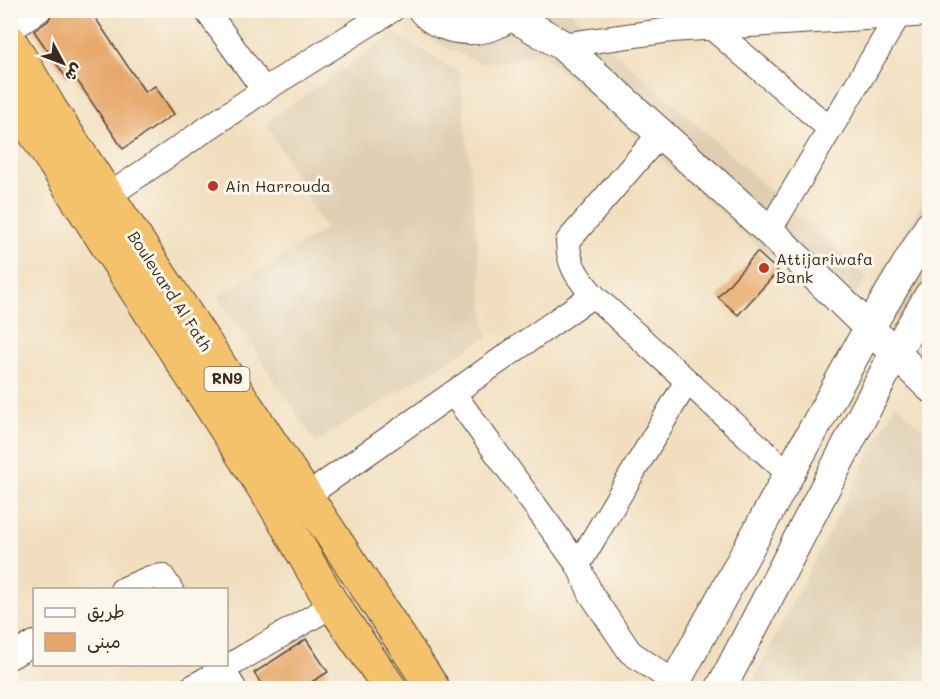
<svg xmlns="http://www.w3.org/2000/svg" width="940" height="699" font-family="Mali,'Playpen Sans Arabic',sans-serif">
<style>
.built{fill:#dfceb1}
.building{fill:#e7a76a}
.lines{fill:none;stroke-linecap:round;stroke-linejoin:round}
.minor-casing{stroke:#564536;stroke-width:26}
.tertiary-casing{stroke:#564536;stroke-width:32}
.trunk-casing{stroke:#564536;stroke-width:35}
.minor{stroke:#fff;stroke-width:24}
.tertiary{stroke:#fff;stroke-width:30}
.trunk{stroke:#f3c26a;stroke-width:33}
.poi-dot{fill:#c8321e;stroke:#fbf7ec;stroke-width:2}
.labels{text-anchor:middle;stroke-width:6;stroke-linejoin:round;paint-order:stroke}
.shield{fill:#fbf7ec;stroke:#75685c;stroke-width:1.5}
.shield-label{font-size:15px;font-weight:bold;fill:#3b2a1e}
.poi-label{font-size:16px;fill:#3b2a1e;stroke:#fbf7ec;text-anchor:start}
.street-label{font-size:16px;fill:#3b2a1e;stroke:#fbf7ec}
</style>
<rect width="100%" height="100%" fill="#fbf7ec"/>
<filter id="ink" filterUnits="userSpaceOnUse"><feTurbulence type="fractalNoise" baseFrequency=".0167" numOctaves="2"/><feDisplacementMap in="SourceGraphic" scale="12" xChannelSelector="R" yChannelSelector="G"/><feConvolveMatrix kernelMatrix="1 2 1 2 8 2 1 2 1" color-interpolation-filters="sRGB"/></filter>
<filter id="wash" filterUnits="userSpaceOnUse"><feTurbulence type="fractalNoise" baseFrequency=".008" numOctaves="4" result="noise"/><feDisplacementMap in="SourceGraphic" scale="24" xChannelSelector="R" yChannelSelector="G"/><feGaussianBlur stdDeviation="1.35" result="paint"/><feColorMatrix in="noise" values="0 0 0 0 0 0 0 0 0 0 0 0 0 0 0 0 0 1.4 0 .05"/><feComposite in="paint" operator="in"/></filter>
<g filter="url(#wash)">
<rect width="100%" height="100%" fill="#f1debe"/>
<!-- built -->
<g class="built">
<polygon points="407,11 570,11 868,278 838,317 539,51 515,60 481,64 429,39"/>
<polygon points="395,33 460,73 487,337 316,442 218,296 325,229 266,122"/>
<polygon points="929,192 929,346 868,297"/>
<polygon points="896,403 929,436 929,688 749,688"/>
</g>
<g id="blocks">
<!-- building -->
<g class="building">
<polygon points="54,10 90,10 145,92 155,86 174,114 123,149 73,74 67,79 34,31 48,21"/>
<polygon points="757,252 778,271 738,315 718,297"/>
<polygon points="306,639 328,672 302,688 264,688 254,673"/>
</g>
</g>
</g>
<g filter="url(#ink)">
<use href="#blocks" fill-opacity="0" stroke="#564536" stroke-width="1.5"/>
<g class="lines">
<!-- minor casing -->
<g class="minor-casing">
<g id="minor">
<polyline points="206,10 264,90"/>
<polyline points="711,27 830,129"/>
<polyline points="10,30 39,10"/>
<polyline points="562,45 671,30 930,14"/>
<path d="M660,134L568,241C568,265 578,278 593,295L789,474"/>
<polyline points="108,196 264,90 392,10"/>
<polyline points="769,231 898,16"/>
<polyline points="453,393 578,565"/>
<polyline points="305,497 593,295"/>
<polyline points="122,590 150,578 162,576 171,590"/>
<polyline points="10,657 34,643"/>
<polyline points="219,664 234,688"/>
<polyline points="675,683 630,652 591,594 578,565 687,381"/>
<polyline points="191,688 333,605"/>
</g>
</g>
<!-- tertiary casing -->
<g class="tertiary-casing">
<g id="tertiary">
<path d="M423,10C444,35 494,36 514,10"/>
<polyline points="511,15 562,45 769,231 930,387"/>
<polyline points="672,688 868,330 930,226"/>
<polyline points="721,688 894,355 930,295"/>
</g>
</g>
<!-- trunk casing -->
<g class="trunk-casing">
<g id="trunk">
<polyline points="10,41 51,110 433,688"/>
<polyline points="10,95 276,507 333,605 390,688"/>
</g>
</g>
<!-- minor -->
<use href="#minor" class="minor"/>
<!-- tertiary -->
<use href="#tertiary" class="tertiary"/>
<!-- trunk -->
<use href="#trunk" class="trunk"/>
</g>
</g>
<!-- markers -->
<g class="poi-dot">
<circle cx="213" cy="186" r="6"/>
<circle cx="764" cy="268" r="6"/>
</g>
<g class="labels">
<!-- shield labels -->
<rect class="shield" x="204.5" y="367" width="45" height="24" rx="4.5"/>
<g class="shield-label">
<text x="227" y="384">RN9</text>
</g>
<!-- poi labels -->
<g class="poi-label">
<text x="225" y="192">Ain Harrouda</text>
<text x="776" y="265">Attijariwafa<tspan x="776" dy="18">Bank</tspan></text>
</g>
<!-- street labels -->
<g class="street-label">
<text transform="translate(170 291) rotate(57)" y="6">Boulevard Al Fath</text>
</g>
</g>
<!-- margin -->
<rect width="940" height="699" fill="none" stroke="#fbf7ec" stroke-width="36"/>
<!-- legend -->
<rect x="33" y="588" width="195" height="78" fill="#fbf7ec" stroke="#aea59a" stroke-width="1.5"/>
<rect x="45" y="608" width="30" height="9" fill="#ffffff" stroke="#aea59a" stroke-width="1.5"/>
<text x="87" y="618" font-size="18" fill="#3b2a1e">طريق</text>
<rect x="45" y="633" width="30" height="18" fill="#e7a76a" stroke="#aea59a" stroke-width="1.5"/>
<text x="87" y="648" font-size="18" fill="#3b2a1e">مبنى</text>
<!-- north arrow -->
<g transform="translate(63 63) rotate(131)" stroke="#fbf7ec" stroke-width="4.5" paint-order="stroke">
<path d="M0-4.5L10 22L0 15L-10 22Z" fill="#3b2a1e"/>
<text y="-9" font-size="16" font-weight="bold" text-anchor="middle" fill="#3b2a1e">ش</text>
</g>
</svg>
